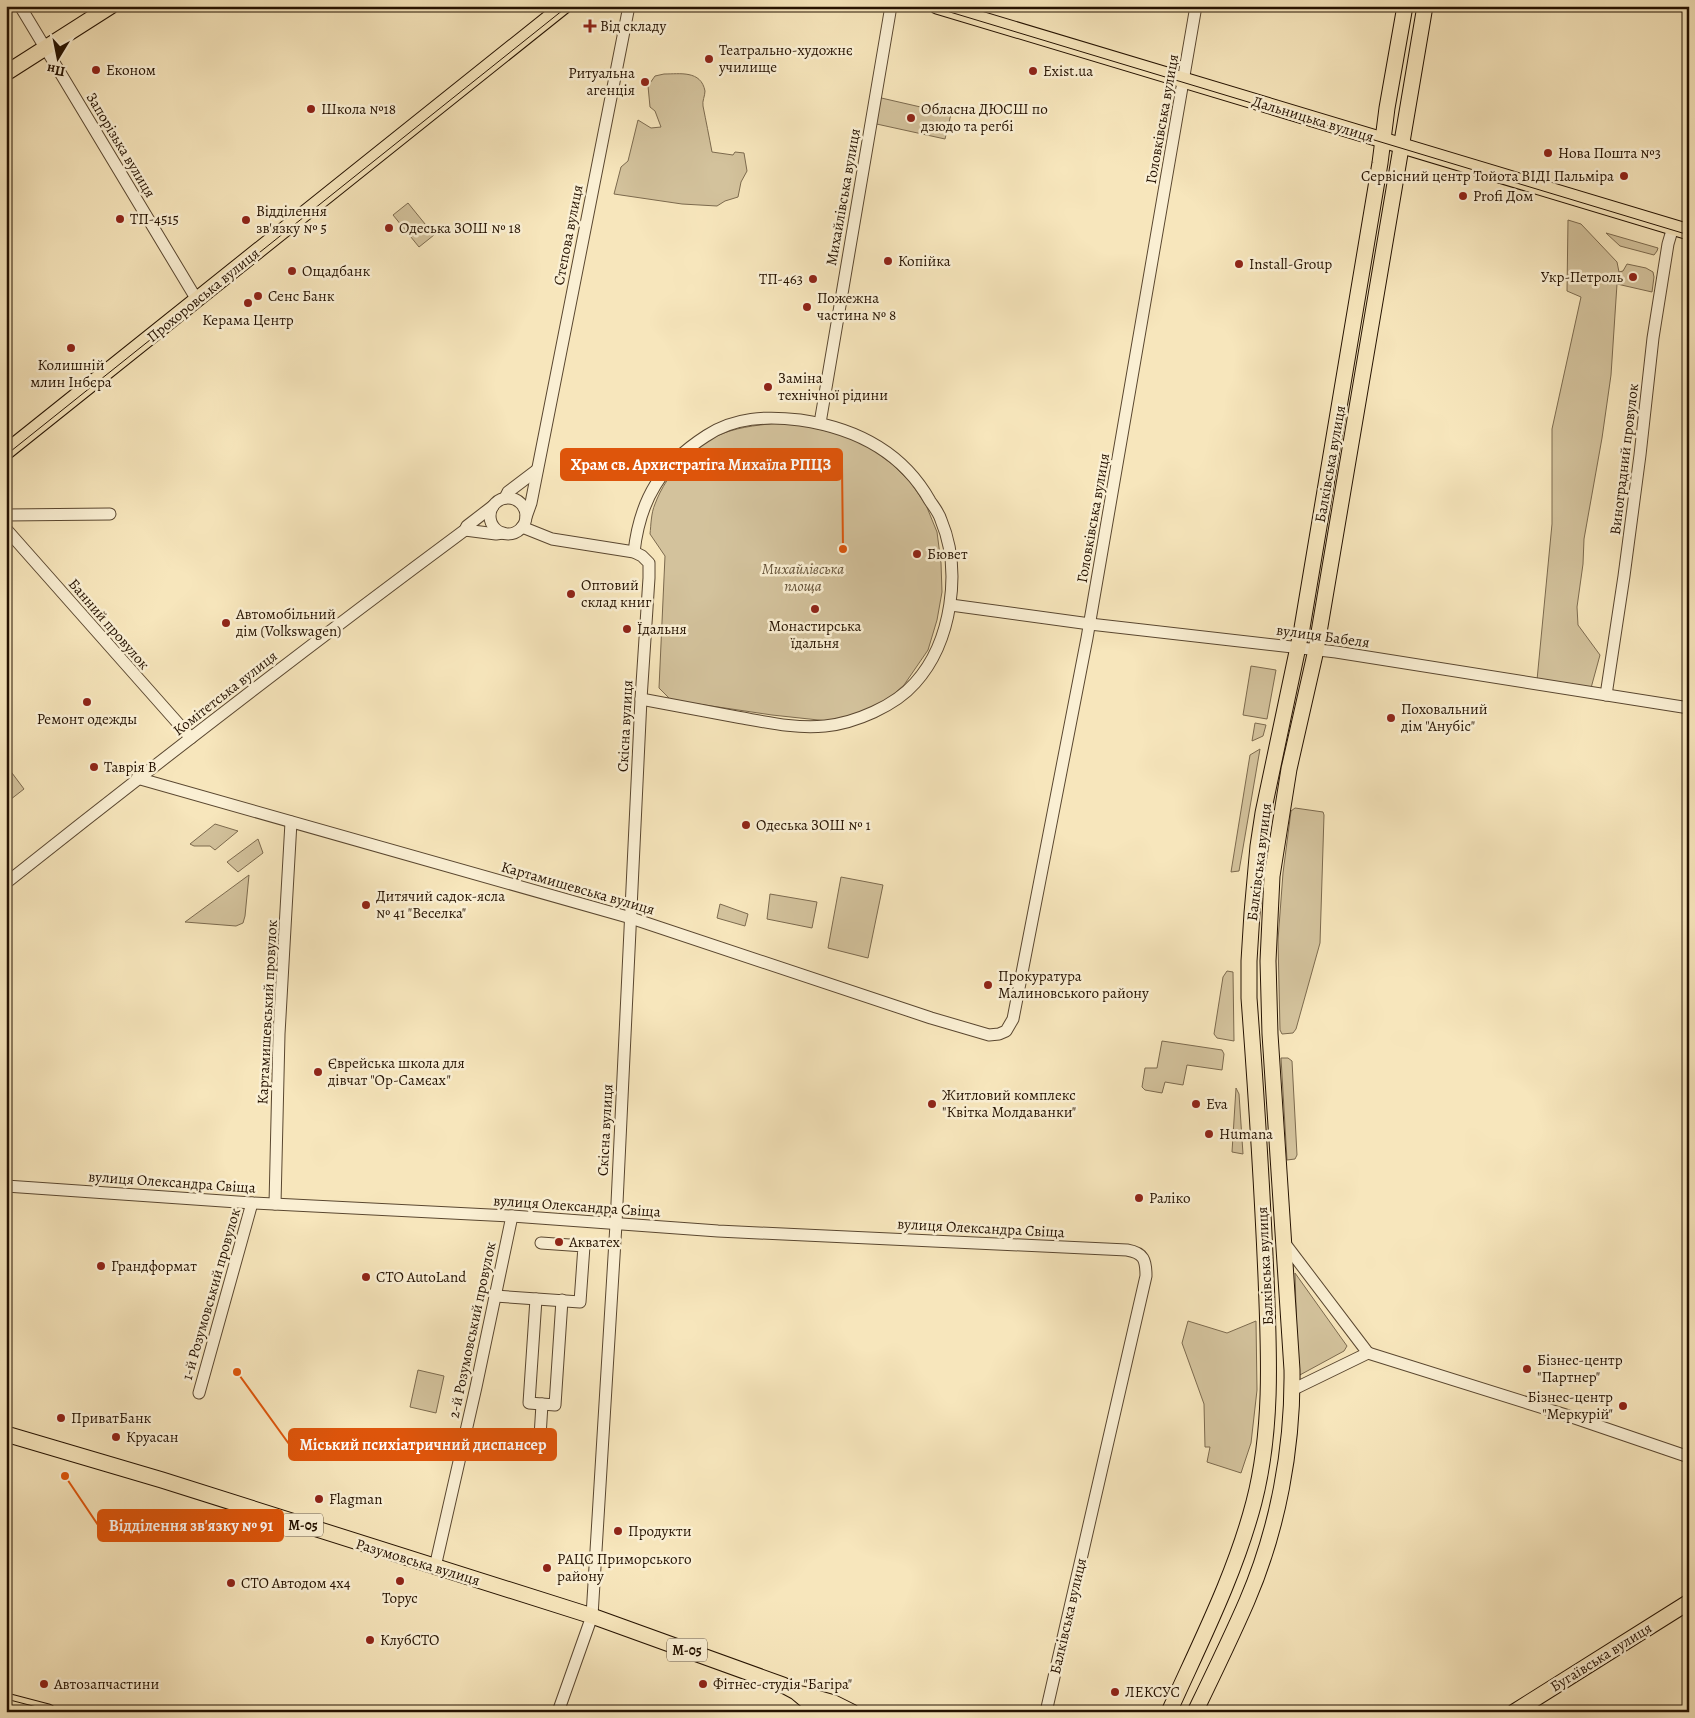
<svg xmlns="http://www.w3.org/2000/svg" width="1695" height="1718" font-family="Alegreya,serif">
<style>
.green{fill:#d3c29c;stroke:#7c6a4e}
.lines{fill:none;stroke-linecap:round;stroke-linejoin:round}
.minor-casing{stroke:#5a4730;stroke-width:13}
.major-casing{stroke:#251201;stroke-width:17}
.minor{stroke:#faefd3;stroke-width:11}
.major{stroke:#f7e6bc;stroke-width:15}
.tram{stroke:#251201;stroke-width:1}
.poi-dot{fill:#8f2418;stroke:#faefd3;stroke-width:2}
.labels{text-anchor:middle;stroke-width:5;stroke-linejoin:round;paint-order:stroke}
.shield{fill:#faefd3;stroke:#655440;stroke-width:1}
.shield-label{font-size:14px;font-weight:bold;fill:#251201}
.poi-label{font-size:15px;fill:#251201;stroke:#faefd3;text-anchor:start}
.street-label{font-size:15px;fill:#251201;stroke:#faefd3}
.park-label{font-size:15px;font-style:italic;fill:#625037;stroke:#faefd3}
.leader{fill:none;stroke:#de550b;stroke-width:2}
.callout-dot{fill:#de550b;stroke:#faefd3;stroke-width:2}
.callout{fill:#de550b;stroke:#de550b;stroke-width:2}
.callout-label{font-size:16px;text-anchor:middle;font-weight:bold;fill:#fff}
</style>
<rect width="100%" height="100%" fill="#f7e6bc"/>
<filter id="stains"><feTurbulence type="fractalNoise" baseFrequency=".004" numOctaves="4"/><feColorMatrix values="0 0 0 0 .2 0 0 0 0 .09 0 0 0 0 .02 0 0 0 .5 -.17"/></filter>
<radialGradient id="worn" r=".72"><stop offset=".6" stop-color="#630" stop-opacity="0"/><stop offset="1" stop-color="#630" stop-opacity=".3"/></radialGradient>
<!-- green -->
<g class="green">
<path d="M664,74C680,74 701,70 705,91C705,96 702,101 703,106C706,121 709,136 712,152L733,155L735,152L744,153L747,171L741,182L738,197L725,201L717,206L682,204L614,194L621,167L628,161L638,120L651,128L661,127L655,111L650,107L648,86L655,76Z"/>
<polygon points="877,97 951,114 945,139 872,123"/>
<polygon points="408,203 434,235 419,247 393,215"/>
<polygon points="1568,220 1581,224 1617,262 1619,272 1623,271 1627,264 1646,268 1653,272 1654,277 1652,292 1617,284 1611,375 1602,438 1584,539 1583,564 1577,607 1578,625 1600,655 1591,688 1537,680 1552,524 1552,429 1581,297 1567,291"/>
<polygon points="1606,233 1658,248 1657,251 1654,255 1620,246"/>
<path d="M791,422L850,437L872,449L892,464L911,483L926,505L937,532L941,563L942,592L937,620L928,650L904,685L878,708L837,722L772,715L671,700L659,688L665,556L650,534C651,525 651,513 655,504C667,472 696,441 730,431C749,425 771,424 791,422Z"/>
<polygon points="1251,666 1276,670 1267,719 1243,715"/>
<polygon points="1255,723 1266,725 1263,736 1252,741"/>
<polygon points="1260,749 1239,871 1231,872 1250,755"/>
<polygon points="6,765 24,789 6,803"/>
<polygon points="1295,808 1323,812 1324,815 1320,943 1296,1029 1293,1033 1282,1034 1280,1030 1278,940 1283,873 1291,811"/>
<polygon points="215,824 238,831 215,850 210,846 194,846 190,844"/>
<polygon points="258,839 263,853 238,872 227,862"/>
<polygon points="249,875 245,916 243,923 236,926 185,922"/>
<polygon points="841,877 883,885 868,958 828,948"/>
<polygon points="770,894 817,902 812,928 767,919"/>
<polygon points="720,904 748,914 745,926 717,918"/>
<polygon points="1227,971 1233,972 1234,1041 1217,1038 1214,1034 1223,977"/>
<polygon points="1162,1041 1222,1050 1224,1054 1222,1070 1187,1065 1183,1085 1165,1082 1162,1093 1145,1090 1142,1087 1145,1068 1157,1068"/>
<polygon points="1281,1058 1288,1058 1292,1061 1297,1155 1295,1159 1287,1160"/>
<polygon points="1236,1088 1239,1094 1243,1154 1232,1152"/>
<polygon points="1295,1273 1347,1346 1344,1351 1298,1376"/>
<polygon points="1188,1321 1227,1333 1256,1321 1257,1390 1251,1443 1241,1473 1207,1462 1210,1447 1205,1447 1204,1404 1182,1343"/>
<polygon points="418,1370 444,1376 436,1413 410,1407"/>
</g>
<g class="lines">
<!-- minor casing -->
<g class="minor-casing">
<g id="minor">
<polyline points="20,6 197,300"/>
<polyline points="820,423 891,6"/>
<polyline points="505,498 508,492 537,470"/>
<circle cx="508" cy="516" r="18"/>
<polyline points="6,515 110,514"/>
<polyline points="526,517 531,503 629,6"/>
<polyline points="522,527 552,539 634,552 642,556 649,563 649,578 641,699 616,1224 592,1616 558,1712"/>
<polyline points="6,529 191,738"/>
<polyline points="465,530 496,534 503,533"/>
<path d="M634,552C640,499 661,465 706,436C734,417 767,416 800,420C855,428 902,451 930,501C934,507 939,513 941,520C962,570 952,642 915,683C895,706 855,723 825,726C795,729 766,722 737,717C705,711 673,705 641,699"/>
<polyline points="951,605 1090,624 1336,652 1689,708"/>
<polyline points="1606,695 1624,576 1640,455 1653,338 1668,244 1673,227"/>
<polyline points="137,778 631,918 931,1018 989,1035 999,1034 1006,1031 1013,1019 1087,638 1196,6"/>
<path d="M6,883C157,763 310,645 465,530L467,526L493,506"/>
<path d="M6,1186L252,1203L512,1216L718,1231L1127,1250C1144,1253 1146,1260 1146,1276L1046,1712"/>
<polyline points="275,1204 279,1034 291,822"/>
<polyline points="1283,1241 1368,1353"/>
<polyline points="495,1296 580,1302 584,1246 541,1243"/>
<polyline points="536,1299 529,1403 555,1405 562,1300"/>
<polyline points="1368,1353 1569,1416 1689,1457"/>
<polyline points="1292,1390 1368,1353"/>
<polyline points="199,1393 252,1203"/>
<polyline points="463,1443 539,1453 542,1404"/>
<polyline points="435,1567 476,1387 512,1216"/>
</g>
</g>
<!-- major casing -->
<g class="major-casing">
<g id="major">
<polyline points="937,6 1689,232"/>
<polyline points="6,73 111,6"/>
<polyline points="6,452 564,6"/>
<polyline points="6,1434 162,1480 592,1616 783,1685 796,1692 820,1712"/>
<polyline points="802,1694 834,1703 852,1712"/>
<polyline points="6,1701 48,1712"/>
<path d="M1169,1712C1200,1643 1235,1575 1254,1502C1273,1428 1269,1352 1266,1277C1262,1184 1256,1091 1249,998V961L1252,913L1258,846L1263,813L1302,628L1380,163L1387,108L1405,6"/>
<path d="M1195,1712C1213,1675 1231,1638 1247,1601C1278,1529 1293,1448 1292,1370L1270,1034L1268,961L1272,876L1289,769L1316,650L1425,6"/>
<polyline points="1514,1712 1689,1602"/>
</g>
</g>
<!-- minor -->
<use href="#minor" class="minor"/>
<!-- major -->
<use href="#major" class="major"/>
<!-- tram -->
<g class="tram">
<polyline points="930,6 1689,235"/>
<polyline points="6,455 568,6"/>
<polyline points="6,1699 56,1712"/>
</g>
</g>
<!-- markers -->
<g class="poi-dot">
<path d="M587.5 18.5h5v5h5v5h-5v5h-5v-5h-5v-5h5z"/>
<circle cx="709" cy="59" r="5"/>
<circle cx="96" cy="70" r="5"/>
<circle cx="1033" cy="71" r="5"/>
<circle cx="645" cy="82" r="5"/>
<circle cx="311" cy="109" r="5"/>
<circle cx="911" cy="118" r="5"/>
<circle cx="1548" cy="153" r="5"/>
<circle cx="1624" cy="176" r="5"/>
<circle cx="1463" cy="196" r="5"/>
<circle cx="120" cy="219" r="5"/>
<circle cx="246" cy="220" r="5"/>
<circle cx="389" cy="228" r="5"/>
<circle cx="888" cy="261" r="5"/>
<circle cx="1239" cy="264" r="5"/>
<circle cx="292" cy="271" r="5"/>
<circle cx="1633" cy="277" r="5"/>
<circle cx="813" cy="279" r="5"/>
<circle cx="258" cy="296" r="5"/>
<circle cx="248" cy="303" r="5"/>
<circle cx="807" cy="307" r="5"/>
<circle cx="71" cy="348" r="5"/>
<circle cx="768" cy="387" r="5"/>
<circle cx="917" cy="554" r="5"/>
<circle cx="571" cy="594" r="5"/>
<circle cx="815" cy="609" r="5"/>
<circle cx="226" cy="623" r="5"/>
<circle cx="627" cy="629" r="5"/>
<circle cx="87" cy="702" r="5"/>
<circle cx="1391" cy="718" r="5"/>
<circle cx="94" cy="767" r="5"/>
<circle cx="746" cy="825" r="5"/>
<circle cx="366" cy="905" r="5"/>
<circle cx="988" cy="985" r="5"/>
<circle cx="318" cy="1072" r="5"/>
<circle cx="932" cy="1104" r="5"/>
<circle cx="1196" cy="1104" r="5"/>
<circle cx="1209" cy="1134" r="5"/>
<circle cx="1139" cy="1198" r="5"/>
<circle cx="559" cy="1242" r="5"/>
<circle cx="101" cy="1266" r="5"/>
<circle cx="366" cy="1277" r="5"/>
<circle cx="1527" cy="1369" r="5"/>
<circle cx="1623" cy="1406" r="5"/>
<circle cx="61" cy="1418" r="5"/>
<circle cx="116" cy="1437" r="5"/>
<circle cx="319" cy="1499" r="5"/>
<circle cx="618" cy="1531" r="5"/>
<circle cx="547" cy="1568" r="5"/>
<circle cx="400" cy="1581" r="5"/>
<circle cx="231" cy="1583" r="5"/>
<circle cx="370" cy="1640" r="5"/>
<circle cx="44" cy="1684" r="5"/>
<circle cx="703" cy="1684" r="5"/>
<circle cx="1115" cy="1692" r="5"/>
</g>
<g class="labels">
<!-- shield labels -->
<g class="shield">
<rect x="283" y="1513.5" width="40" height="23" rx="4"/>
<rect x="667" y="1638.5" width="40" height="23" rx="4"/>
</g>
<g class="shield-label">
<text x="303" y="1530">М-05</text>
<text x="687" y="1655">М-05</text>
</g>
<!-- poi labels -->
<g class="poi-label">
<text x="600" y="31">Від складу</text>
<text x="719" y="55">Театрально-художнє<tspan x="719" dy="17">училище</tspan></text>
<text x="106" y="75">Економ</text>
<text x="1043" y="76">Exist.ua</text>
<text x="635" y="78" text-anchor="end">Ритуальна<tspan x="635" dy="17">агенція</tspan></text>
<text x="321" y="114">Школа №18</text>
<text x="921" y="114">Обласна ДЮСШ по<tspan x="921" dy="17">дзюдо та регбі</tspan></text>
<text x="1558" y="158">Нова Пошта №3</text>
<text x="1614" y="181" text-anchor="end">Сервісний центр Тойота ВІДІ Пальміра</text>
<text x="1473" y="201">Profi Дом</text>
<text x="256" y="216">Відділення<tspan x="256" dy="17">зв'язку № 5</tspan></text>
<text x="130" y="224">ТП-4515</text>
<text x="399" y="233">Одеська ЗОШ № 18</text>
<text x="898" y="266">Копійка</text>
<text x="1249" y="269">Install-Group</text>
<text x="302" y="276">Ощадбанк</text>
<text x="1623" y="282" text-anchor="end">Укр-Петроль</text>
<text x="803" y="284" text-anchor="end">ТП-463</text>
<text x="268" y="301">Сенс Банк</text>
<text x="817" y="303">Пожежна<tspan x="817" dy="17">частина № 8</tspan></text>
<text x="248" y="325" text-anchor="middle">Керама Центр</text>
<text x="71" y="370" text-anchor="middle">Колишній<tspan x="71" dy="17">млин Інбєра</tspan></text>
<text x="778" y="383">Заміна<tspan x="778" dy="17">технічної рідини</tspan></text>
<text x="927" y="559">Бювет</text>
<text x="581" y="590">Оптовий<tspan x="581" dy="17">склад книг</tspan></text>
<text x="236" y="619">Автомобільний<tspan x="236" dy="17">дім (Volkswagen)</tspan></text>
<text x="815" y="631" text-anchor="middle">Монастирська<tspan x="815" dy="17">їдальня</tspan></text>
<text x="637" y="634">Їдальня</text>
<text x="1401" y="714">Поховальний<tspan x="1401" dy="17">дім "Анубіс"</tspan></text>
<text x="87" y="724" text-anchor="middle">Ремонт одежды</text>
<text x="104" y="772">Таврія В</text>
<text x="756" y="830">Одеська ЗОШ № 1</text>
<text x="376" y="901">Дитячий садок-ясла<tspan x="376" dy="17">№ 41 "Веселка"</tspan></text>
<text x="998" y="981">Прокуратура<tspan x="998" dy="17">Малиновського району</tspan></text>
<text x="328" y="1068">Єврейська школа для<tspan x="328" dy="17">дівчат "Ор-Самєах"</tspan></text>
<text x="942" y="1100">Житловий комплекс<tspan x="942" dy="17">"Квітка Молдаванки"</tspan></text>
<text x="1206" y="1109">Eva</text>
<text x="1219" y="1139">Humana</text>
<text x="1149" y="1203">Раліко</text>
<text x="569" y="1247">Акватех</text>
<text x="111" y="1271">Грандформат</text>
<text x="376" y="1282">СТО AutoLand</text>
<text x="1537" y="1365">Бізнес-центр<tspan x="1537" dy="17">"Партнер"</tspan></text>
<text x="1613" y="1402" text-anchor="end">Бізнес-центр<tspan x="1613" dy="17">"Меркурій"</tspan></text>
<text x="71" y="1423">ПриватБанк</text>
<text x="126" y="1442">Круасан</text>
<text x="329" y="1504">Flagman</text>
<text x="628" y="1536">Продукти</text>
<text x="557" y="1564">РАЦС Приморського<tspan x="557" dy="17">району</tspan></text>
<text x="241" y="1588">СТО Автодом 4х4</text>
<text x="400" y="1603" text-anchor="middle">Торус</text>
<text x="380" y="1645">КлубСТО</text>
<text x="54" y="1689">Автозапчастини</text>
<text x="713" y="1689">Фітнес-студія "Багіра"</text>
<text x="1125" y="1697">ЛЕКСУС</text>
</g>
<!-- street labels -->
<g class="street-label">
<text transform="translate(1162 119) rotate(-80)" y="5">Головківська вулиця</text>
<text transform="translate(1313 119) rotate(17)" y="5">Дальницька вулиця</text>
<text transform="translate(121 145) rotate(59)" y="5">Запорізька вулиця</text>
<text transform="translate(843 197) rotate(-80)" y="5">Михайлівська вулиця</text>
<text transform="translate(568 235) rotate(-79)" y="5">Степова вулиця</text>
<text transform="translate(203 295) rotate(-39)" y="5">Прохоровська вулиця</text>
<text transform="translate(1624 459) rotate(-83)" y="5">Виноградний провулок</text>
<text transform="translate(1330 464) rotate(-80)" y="5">Балківська вулиця</text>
<text transform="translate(1093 518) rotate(-80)" y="5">Головківська вулиця</text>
<text transform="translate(109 624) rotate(49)" y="5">Банний провулок</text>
<text transform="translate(1323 636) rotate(8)" y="5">вулиця Бабеля</text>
<text transform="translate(225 693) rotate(-38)" y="5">Комітетська вулиця</text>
<text transform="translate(625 726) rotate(-87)" y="5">Cкісна вулиця</text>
<text transform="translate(1259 862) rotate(-83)" y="5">Балківська вулиця</text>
<text transform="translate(578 888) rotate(16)" y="5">Картамишевська вулиця</text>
<text transform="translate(267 1012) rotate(-87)" y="5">Картамишевський провулок</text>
<text transform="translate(605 1130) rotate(-87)" y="5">Cкісна вулиця</text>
<text transform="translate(172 1182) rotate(4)" y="5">вулиця Олександра Свіща</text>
<text transform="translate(577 1206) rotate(4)" y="5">вулиця Олександра Свіща</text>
<text transform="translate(981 1228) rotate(3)" y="5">вулиця Олександра Свіща</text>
<text transform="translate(1265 1266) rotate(-93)" y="5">Балківська вулиця</text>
<text transform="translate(211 1294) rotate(-74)" y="5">1-й Розумовський провулок</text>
<text transform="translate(472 1330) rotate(-78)" y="5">2-й Розумовський провулок</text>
<text transform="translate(418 1562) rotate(17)" y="5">Разумовська вулиця</text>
<text transform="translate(1068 1616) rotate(-77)" y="5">Балківська вулиця</text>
<text transform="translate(1601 1657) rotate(-32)" y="5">Бугаївська вулиця</text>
</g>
<!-- park labels -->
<g class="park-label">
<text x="803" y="574">Михайлівська<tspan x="803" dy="17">площа</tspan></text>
</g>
</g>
<!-- callouts -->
<path class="leader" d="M843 549L842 465M237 1372L289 1444M65 1476L98 1525"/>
<g class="callout-dot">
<circle cx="843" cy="549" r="5"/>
<circle cx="237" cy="1372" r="5"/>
<circle cx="65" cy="1476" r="5"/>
</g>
<g class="callout">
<rect x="561" y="449" width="281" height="31" rx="5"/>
<rect x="289" y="1429" width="267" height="31" rx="5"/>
<rect x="98" y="1510" width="185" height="31" rx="5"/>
</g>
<g class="callout-label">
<text x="701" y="470">Храм св. Архистратіга Михаїла РПЦЗ</text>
<text x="423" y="1450">Міський психіатричний диспансер</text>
<text x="191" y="1531">Відділення зв'язку № 91</text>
</g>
<!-- margin -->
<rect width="1695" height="1718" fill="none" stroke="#f7e6bc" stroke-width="25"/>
<rect x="8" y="8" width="1680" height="1703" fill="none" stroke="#251201" stroke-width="2.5"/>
<rect x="12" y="12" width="1670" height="1693" fill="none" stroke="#251201"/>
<!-- north arrow -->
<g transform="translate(58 58) rotate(190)" stroke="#faefd3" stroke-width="4" paint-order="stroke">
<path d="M0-4L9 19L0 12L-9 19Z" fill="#251201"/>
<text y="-8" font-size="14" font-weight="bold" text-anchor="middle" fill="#251201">Пн</text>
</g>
<rect width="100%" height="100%" filter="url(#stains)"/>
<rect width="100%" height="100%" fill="url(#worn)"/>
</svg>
